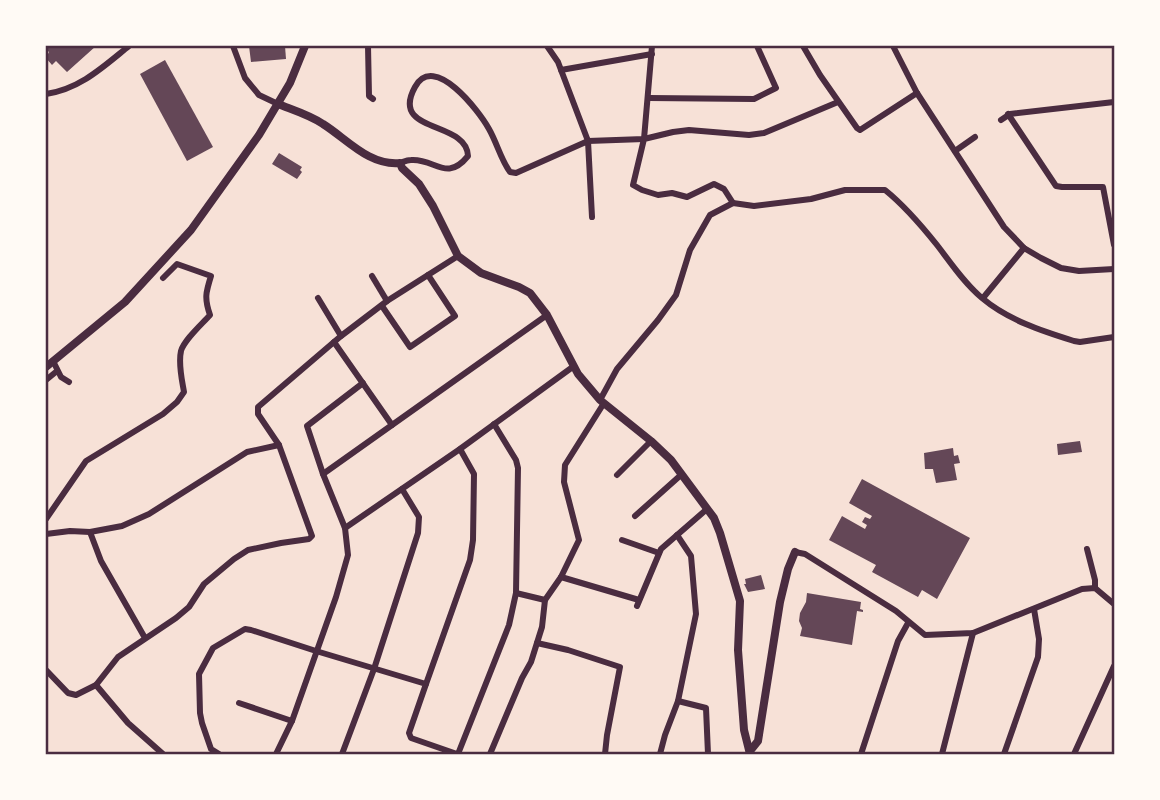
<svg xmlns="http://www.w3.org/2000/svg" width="1160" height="800" font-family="'Playfair Display',serif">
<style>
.building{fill:#644757}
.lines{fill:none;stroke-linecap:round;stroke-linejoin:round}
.minor{stroke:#4a2c40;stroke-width:6}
.tertiary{stroke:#4a2c40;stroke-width:8}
.neatline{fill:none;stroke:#4a2c40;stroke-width:2.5}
</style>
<rect width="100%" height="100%" fill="#f7e1d7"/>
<!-- building -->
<g class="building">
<polygon points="46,46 96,46 67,72 56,61 52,65 46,58 49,52 46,49"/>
<polygon points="249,46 285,46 286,59 251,62"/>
<polygon points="165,60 213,147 187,161 140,74"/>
<polygon points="279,153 302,167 300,170 302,172 297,179 272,164"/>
<polygon points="1080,441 1082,452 1058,455 1057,444"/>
<polygon points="953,448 954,456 958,455 960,463 954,464 957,480 936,483 933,469 925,469 924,453"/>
<polygon points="862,479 970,538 937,599 922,590 918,597 872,572 876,565 829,540 842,516 865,529 867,525 862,522 865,517 870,519 872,516 849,503"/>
<polygon points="761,575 765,589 748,592 744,584 746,584 745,579"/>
<polygon points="807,593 861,602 860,609 863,610 863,612 857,611 852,645 800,636 802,628 799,621 800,613 806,602"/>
</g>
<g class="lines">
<!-- minor -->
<g class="minor">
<polyline points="233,46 245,78 259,95 278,104"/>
<polyline points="368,46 369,96 373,99"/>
<polyline points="547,46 558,62 588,141 644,139 652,46"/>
<polyline points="803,46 820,75 857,128 860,130 917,93"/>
<polyline points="893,46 917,93 1004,227 1024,248 1041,258 1061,268 1079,271 1114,269"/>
<polyline points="561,70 652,54"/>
<path d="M46,94C80,89 103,67 129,46"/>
<polyline points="649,98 754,99 776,88 757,46"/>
<polyline points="1008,114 1056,186 1062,187 1103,187 1114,245"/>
<polyline points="1001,120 1010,114 1114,102"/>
<polyline points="955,151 975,137"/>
<path d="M400,163C403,162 407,160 411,160C435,158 446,183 468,156C467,120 389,134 415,87C434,52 479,111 489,129C497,143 501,160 510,172L516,173L588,141L592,217"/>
<polyline points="733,203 724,189 714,184 687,197 672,193 658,195 642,190 633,185 644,139 673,132 689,130 749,135 764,133 838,102"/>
<polyline points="372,276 387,301"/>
<polyline points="318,298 341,336"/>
<polyline points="983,298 1024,248"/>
<polyline points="382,306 410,347 455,316 428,275"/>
<polyline points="334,342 392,425"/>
<polyline points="53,361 61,377 69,382"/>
<polyline points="46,380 57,371"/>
<path d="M600,400L617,369L658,320L676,295L690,250L710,215L733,203L754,206L811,199L845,190H885C905,206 921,225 937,245C951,263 964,283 982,298C1008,320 1042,331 1074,341L1080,342L1114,337"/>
<polyline points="323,474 547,315"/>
<polyline points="617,475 651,441"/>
<polyline points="635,516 682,474"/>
<path d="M46,519L86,461L163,414L177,402L184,392C182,380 178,364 181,351C184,340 202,324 210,315C204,298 206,292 211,276L177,264L163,278"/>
<polyline points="345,528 460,449 574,366"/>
<polyline points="90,532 101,561 145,638"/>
<polyline points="46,534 70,531 90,532 122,526 149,514 247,452 279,445"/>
<polyline points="622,540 659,553"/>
<polyline points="1087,549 1095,580 1095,588"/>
<polyline points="795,552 805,554 896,611 925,635 973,633 1082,589 1095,588 1114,604"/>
<polyline points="561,577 639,600"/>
<polyline points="516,593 545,600"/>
<polyline points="637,606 661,549 707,509"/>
<polyline points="537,643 568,650 620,667 607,735 605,754"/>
<polyline points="46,670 68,693 76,695 96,685 118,657 176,618 189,607 204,584 234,559 248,550 281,543 309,539 312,536 279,445 258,414 258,407 341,336 387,301 458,256"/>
<polyline points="426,684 470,560 473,540 474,474 460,449"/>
<polyline points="96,685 128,723 163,754"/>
<polyline points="678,701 706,708 708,754"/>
<polyline points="239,703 292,721"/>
<polyline points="219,754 211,749 202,723 200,713 199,674 213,648 245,629 251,630 316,651 426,684 409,733 411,738 457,754"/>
<polyline points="276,754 292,721 336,597 348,555 345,528 323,474 307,426 363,383"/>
<polyline points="342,754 374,669 418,533 419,517 402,489"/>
<polyline points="458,754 509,625 516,593 518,468 516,460 494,424"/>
<polyline points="490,754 522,678 531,662 542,627 545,600 561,577 579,540 564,482 565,465 604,403"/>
<polyline points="660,754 665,735 678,701 696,614 691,556 677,535"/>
<polyline points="861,754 898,641 908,623"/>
<polyline points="942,754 973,633"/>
<polyline points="1004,754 1038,657 1039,639 1034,609"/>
<polyline points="1074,754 1114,666"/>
</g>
<!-- tertiary -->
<g class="tertiary">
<path d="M278,104C293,110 310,115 323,124C347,139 369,166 400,163L402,168L419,184L433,206L458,256L481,273L519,287L530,293L547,315L578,374L600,400L651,441L671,460L714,518L720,533L740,601L738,650L744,730L750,754"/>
<polyline points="46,367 125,302 191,230 259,135 290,83 305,46"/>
<polyline points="750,751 758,741 780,602 788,569 795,552"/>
</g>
</g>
<!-- border -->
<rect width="1160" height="800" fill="none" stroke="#fffaf5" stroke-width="94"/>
<rect x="47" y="47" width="1066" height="706" class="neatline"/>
</svg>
